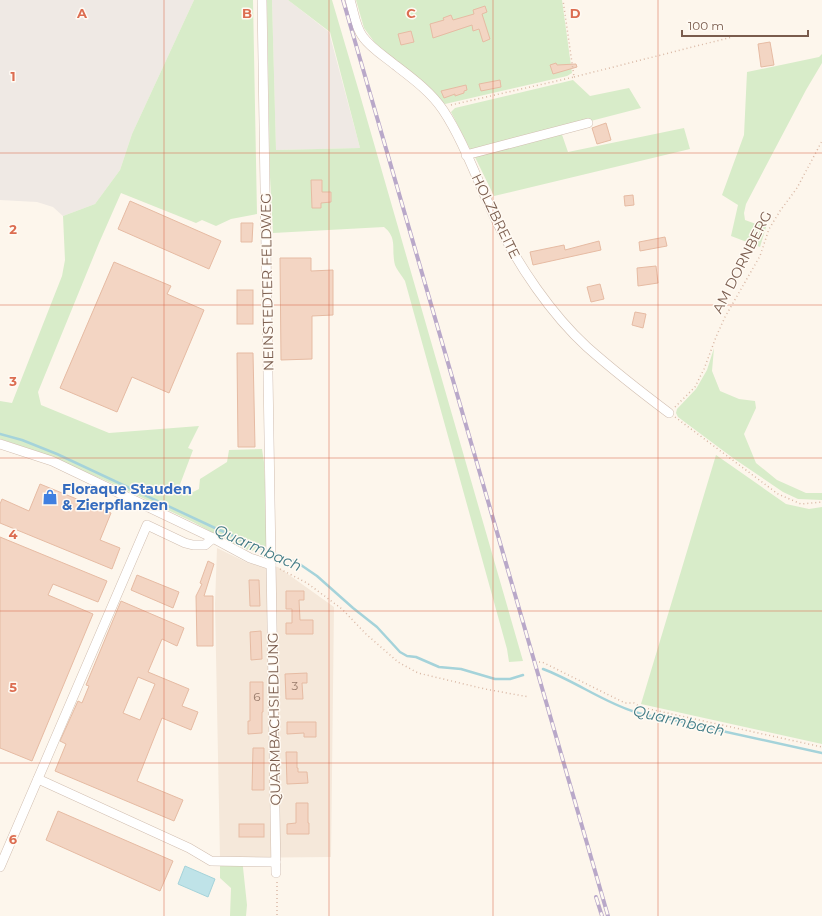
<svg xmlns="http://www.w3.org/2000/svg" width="822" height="916" font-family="Montserrat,sans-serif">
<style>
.residential{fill:#f5e8da}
.industrial{fill:#efe9e4}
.green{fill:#d8ecc9}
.water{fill:#bfe3e8;stroke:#a5d3da}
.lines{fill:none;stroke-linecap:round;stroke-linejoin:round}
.stream{stroke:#a5d3da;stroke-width:2.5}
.building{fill:#f3d5c3;stroke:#e6bba3;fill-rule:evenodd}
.minor-casing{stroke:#d1beb0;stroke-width:10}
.path{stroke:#d9b8a5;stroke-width:1.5;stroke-dasharray:1 3;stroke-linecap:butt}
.minor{stroke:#fff;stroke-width:9}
.rail-casing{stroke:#b9a8c9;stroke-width:4}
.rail{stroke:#fffaf3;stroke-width:2.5;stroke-dasharray:8;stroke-linecap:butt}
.grid{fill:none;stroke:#dc6d51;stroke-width:1;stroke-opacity:0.55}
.labels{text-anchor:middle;stroke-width:3;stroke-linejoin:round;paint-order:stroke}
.number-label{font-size:12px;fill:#987a6a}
.street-label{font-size:14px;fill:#7a5c4d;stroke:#fffaf3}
.shop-label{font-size:14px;font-weight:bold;fill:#366cbe;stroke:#fffaf3;text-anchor:start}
.water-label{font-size:15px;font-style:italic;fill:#437c86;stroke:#fffaf3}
.grid-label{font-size:13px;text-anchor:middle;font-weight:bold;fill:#dc6d51;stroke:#fffaf3;stroke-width:3;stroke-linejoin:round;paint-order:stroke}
</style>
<rect width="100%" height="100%" fill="#fdf6ec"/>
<!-- residential -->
<polygon class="residential" points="217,548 248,563 278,567 334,607 331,857 220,858 215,604"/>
<!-- industrial -->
<g class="industrial">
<polygon points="0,0 194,0 132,134 120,170 95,204 63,216 53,207 37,202 0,200"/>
<polygon points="272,0 288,0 329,32 360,148 276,150"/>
</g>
<!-- green -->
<g class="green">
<polygon points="194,0 253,0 257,214 231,219 216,226 202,220 196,223 121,193 99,243 38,392 41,405 109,433 199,426 188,448 193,450 179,487 193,492 199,489 200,479 227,462 229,450 262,449 264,462 268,546 251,551 237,546 193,522 111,483 39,452 0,439 0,401 12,403 62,276 65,260 63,216 95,204 120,170 132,134"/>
<path d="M267,0H272L276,150L360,148L330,32L288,0H332L360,95L523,661L509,662L507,649L405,281C402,276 397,270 395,265C391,250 398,238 384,227L273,233L270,177Z"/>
<polygon points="356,0 562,0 572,73 567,76 445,104 378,47 364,28"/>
<polygon points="822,54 822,63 806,90 746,204 744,213 745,220 756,224 767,224 760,247 731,236 738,205 722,195 744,135 747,72 819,57"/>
<polygon points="573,80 590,96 629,88 641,108 560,129 568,152 684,128 690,149 494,196 472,151 470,149 451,112 455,108"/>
<polygon points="714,348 712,371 720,391 739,399 755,401 756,408 744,434 756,463 777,480 806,493 822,493 822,500 798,499 783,492 733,458 678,417 676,413 677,409 696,389 707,370"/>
<polygon points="716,455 786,504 809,509 822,507 822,744 641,704"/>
<polygon points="220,858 242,858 247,905 246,916 230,916 231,888 220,878"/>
</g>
<!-- water -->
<polygon class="water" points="185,866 215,879 208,897 178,884"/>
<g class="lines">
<!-- stream -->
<g class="stream">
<polyline points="0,434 22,440 57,454 215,528 268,551"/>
<polyline points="273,553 298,563 317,576 353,608 377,627 400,652 407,656 416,657 439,667 461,669 495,679 510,679 523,675"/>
<path d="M543,669C575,681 603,702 635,712C653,718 672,718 690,724L822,753"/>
</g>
</g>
<!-- building -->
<g class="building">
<polygon points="485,6 487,12 482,14 490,39 483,42 479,29 473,31 472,25 433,38 430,24 444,20 443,18 451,15 453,20 474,14 473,10"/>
<polygon points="411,31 414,42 401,45 398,34"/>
<polygon points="770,42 774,65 761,67 758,44"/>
<polygon points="556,63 557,65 576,64 577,67 553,74 550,65"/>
<polygon points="500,80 501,87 481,91 479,84"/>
<polygon points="466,85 467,90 464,91 464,93 455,96 455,94 444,98 441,91"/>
<polygon points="606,123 611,140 597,144 592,128"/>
<polygon points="311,180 322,180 322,192 331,192 331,202 321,203 321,208 312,208"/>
<polygon points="633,195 634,205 625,206 624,196"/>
<polygon points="130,201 221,241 209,269 118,229"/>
<polygon points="241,223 253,223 252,242 241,242"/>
<polygon points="665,237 667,246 640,251 639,242"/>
<polygon points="599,241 601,250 533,265 530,252 564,245 565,250"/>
<polygon points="280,258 311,258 311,271 333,270 333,315 312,316 312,359 281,360"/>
<polygon points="114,262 171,286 167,294 204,310 169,393 132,377 117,412 60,388"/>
<polygon points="656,266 658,283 638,286 637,268"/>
<polygon points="600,284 604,299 591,302 587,287"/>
<rect x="237" y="290" width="16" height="34"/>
<polygon points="635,312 646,314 643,328 632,325"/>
<polygon points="237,353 253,353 255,447 238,447"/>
<polygon points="40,484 111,513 100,540 120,548 112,569 0,523 0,504 2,499 29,511"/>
<polygon points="0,537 107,581 98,602 53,584 48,595 93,614 32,761 0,748"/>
<polygon points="208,561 214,564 204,596 213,596 213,646 197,646 196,596 202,584 200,583"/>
<polygon points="137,575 179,592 173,608 131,590"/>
<polygon points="249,580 259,580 260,606 250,606"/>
<polygon points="286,591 304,591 304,600 299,600 300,620 313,620 313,634 286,634 286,623 292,623 292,609 286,609"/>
<path d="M121,601L184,628L177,646L162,639L148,672L189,689L182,706L198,712L191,730L162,718L137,781L183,800L174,821L55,771L66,744L60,741L78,701L82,703L89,686L86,685ZM138,677L155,684L140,720L123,713Z"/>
<polygon points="261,631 262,659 251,660 250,632"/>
<polygon points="307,673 307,683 302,683 303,699 286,699 285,674"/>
<polygon points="250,682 263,682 263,712 262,712 262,733 248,734 248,721 250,721"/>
<polygon points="287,722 316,722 316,737 304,737 304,733 287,734"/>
<polygon points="253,748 264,748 264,790 252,790"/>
<polygon points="286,752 297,752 297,768 298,768 298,772 307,772 308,783 287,784"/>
<polygon points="296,803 308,803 308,823 309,823 309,834 287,834 287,824 296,823"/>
<polygon points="58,811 173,861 160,891 46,840"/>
<rect x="239" y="824" width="25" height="13"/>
</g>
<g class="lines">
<!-- minor casing -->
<g class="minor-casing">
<g id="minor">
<polyline points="262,0 276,873"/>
<path d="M350,0C354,12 355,27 363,37C371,48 384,56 395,65C412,78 431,92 443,110C465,143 479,186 497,222C518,265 551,314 587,347C613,370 641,392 669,413"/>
<polyline points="466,155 588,123"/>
<polyline points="0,444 52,461 213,538 250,558 271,565"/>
<polyline points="38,779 189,848 211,861 276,862"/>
<polyline points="0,867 147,525 185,543 193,545 205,545 213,538"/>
</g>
</g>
<!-- path -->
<g class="path">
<polyline points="574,77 732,37"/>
<polyline points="451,105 574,77 563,0"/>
<polyline points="675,407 695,387 704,369 716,337 725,317 760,256 769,229 780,211 797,188 822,141"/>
<polyline points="675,417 778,494 801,504 822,502"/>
<polyline points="280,569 307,583 342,609 366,634 398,662 418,673 485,689 529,697"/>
<polyline points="539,662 542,662 625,703 634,703 640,707 822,747"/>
<polyline points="277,882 277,916"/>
</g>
<!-- minor -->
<use href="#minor" class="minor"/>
<!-- rail casing -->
<g class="rail-casing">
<g id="rail">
<polyline points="343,0 608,916"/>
<polyline points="596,897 602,916"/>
</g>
</g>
<!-- rail -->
<use href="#rail" class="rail"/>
</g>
<!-- grid -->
<path class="grid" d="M164,0V916M329,0V916M493,0V916M658,0V916M0,153H822M0,305H822M0,458H822M0,611H822M0,763H822"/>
<!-- icons -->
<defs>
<g id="shop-bare" transform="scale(1.2)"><path d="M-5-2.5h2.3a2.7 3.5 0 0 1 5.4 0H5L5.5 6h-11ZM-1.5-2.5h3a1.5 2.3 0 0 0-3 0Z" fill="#3f7fe0" stroke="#fffaf3" stroke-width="2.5" paint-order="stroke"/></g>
</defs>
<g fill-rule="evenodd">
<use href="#shop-bare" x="50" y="497"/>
</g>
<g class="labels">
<!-- number labels -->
<g class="number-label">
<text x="295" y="690">3</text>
<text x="257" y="701">6</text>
</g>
<!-- street labels -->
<g class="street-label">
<text transform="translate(496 216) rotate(64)" y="5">HOLZBREITE</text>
<text transform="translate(742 262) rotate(-63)" y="5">AM DORNBERG</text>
<text transform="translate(267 282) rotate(-91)" y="5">NEINSTEDTER FELDWEG</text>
<text transform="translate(274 719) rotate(-91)" y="5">QUARMBACHSIEDLUNG</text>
</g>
<!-- shop labels -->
<g class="shop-label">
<text x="62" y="494">Floraque Stauden<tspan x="62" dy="16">&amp; Zierpflanzen</tspan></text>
</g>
<!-- water labels -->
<g class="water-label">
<text transform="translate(258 548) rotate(24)" y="5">Quarmbach</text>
<text transform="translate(679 721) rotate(13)" y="5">Quarmbach</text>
</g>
</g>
<g class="grid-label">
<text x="82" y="18">A</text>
<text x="247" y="18">B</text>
<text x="411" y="18">C</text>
<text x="575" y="18">D</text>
<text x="13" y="81">1</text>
<text x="13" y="234">2</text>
<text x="13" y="386">3</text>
<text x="13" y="539">4</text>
<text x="13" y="692">5</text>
<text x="13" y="844">6</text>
</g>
<!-- scale -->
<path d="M682 30v6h126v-6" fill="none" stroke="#7a5c4d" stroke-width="2"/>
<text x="688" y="30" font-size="12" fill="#7a5c4d" stroke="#fffaf3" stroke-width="3" paint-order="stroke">100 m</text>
</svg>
